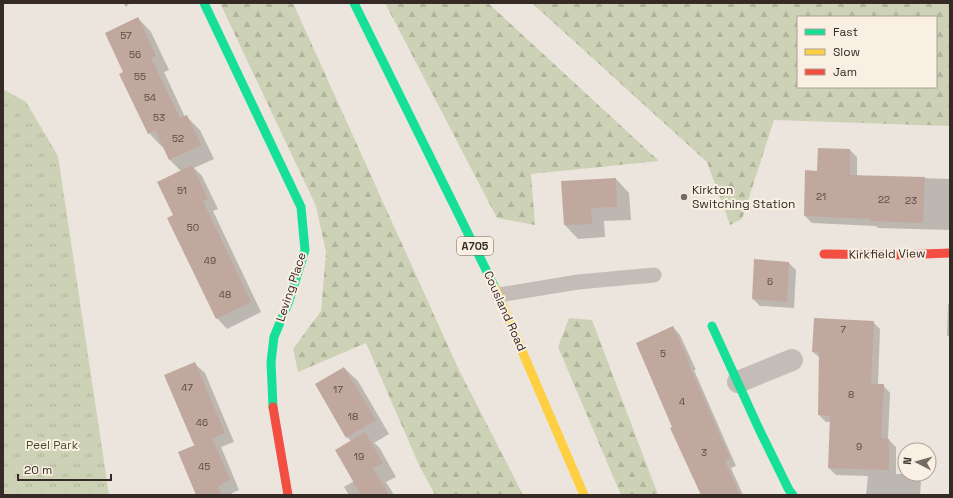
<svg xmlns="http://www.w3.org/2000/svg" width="953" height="498" font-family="'Space Grotesk',sans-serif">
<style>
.forest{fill:url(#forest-firs);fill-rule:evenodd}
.park{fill:url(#park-tufts)}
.shadow{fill:#0003}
.building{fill:#c1a89e}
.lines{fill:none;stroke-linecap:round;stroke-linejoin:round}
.lane{stroke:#c4bdb7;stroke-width:15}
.street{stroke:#c4bdb7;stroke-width:22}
.fast{stroke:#16e098;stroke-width:9}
.slow{stroke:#ffcf43;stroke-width:9}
.jam{stroke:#f24e42;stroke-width:9}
.poi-dot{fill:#756b65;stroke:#faefe3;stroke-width:1.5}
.labels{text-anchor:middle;stroke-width:4;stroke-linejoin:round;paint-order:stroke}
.number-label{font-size:10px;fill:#584a43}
.shield{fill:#faefe3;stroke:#70655e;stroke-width:1}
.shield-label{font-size:11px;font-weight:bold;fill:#352a25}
.poi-label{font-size:12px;fill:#352a25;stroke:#faefe3;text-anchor:start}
.street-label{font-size:12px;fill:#352a25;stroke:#faefe3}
.park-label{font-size:12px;fill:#445428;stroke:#faefe3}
</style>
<defs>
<pattern id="forest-firs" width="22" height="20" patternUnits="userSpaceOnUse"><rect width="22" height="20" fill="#cdd1b6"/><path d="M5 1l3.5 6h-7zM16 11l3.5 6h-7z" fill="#b1b49c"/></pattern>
<pattern id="park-tufts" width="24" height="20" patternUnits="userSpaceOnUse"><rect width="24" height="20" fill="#cdd1b6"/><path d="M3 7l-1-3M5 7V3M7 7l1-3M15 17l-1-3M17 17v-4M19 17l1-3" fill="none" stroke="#b1b49c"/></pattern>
</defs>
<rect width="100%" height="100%" fill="#ece5dd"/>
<!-- forest -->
<g class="forest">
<polygon points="220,3 293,3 458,368 523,495 435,495 419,465 366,343 298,372 293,349 321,311 326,252 316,206"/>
<polygon points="385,3 488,3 659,161 531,174 535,225 497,218"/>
<path d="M532,3H950V126L774,120L742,219L730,225L707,162ZM798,17H936V87H798Z"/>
<polygon points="569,318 592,320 658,495 621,495 558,347"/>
</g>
<!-- park -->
<polygon class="park" points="3,89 26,102 58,156 109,495 3,495"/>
<!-- shadow -->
<g class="shadow">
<polygon points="123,3 130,3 126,7"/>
<polygon points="138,18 151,32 169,70 164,72 185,117 186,116 200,130 214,159 194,168 202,176 218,209 213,211 261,312 227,329 217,318 174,216 181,171 170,160 163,146 162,147 149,133 125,72"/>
<polygon points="819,149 850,150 857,157 857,176 950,179 950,230 878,228 876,226 812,223 805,216 818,172"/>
<polygon points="616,179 629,193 631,220 604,221 605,237 578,239 565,225"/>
<polygon points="755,261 789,263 796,270 794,308 760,306 753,299"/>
<polygon points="948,304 950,304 950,338 947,335"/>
<polygon points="873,322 880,329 878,385 883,385 890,393 888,439 896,447 896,474 914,474 921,482 920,495 866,495 868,476 836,475 829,468 831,422 826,422 819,415 820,358 813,352"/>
<polygon points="673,327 680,335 696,370 694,370 736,466 731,468 743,495 698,495 701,493 673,428"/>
<polygon points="195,364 205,373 234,442 221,447 239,490 232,493 233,495 198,495 195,445"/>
<polygon points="344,368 358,381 389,434 374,443 379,447 396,477 386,482 394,495 349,495 344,487 354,481 351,441 347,437"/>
</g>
<!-- building -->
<g class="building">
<polygon points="138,17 156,56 151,58 180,118 187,115 201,145 169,160 155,130 148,134 119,74 123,72 105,33"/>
<polygon points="818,148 850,149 850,175 925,177 923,223 870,221 870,219 804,216 805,170 817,171"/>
<polygon points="192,165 208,199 203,201 251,302 216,319 167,218 173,215 157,182"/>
<polygon points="616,178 617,207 591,208 592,224 564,225 561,181"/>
<polygon points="754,259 789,262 787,302 752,299"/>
<polygon points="814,318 874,321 871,384 884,384 881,438 889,439 889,470 828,468 830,416 818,415 819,352 812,352"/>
<polygon points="673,326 689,362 688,363 730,458 725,461 740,495 701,495 670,428 672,427 636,343"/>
<polygon points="195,362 225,433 212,438 230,480 218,486 222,495 196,495 178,452 200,443 194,445 164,375"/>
<polygon points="344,367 376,420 346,438 315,384"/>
<polygon points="365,432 383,463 373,468 389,495 361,495 335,450"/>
</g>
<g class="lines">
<!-- lane -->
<polyline class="lane" points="499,295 578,282 654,275"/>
<!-- street -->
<polyline class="street" points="738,382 792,360"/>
<!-- fast -->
<g class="fast">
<polyline points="204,3 301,207 305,250 289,301 274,337 271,362 273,407"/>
<polyline points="354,3 495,288"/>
<polyline points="712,326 759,429 789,490 793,495"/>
</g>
<!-- slow -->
<polyline class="slow" points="495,288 584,495"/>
<!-- jam -->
<g class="jam">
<polyline points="824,254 897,255 950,253"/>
<polyline points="273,407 288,495"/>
</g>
</g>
<!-- markers -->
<circle class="poi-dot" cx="684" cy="197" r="4"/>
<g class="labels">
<!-- number labels -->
<g class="number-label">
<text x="126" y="39">57</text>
<text x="135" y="58">56</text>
<text x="140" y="80">55</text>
<text x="150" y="101">54</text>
<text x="159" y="121">53</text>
<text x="178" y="142">52</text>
<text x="182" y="194">51</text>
<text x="821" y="200">21</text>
<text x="884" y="203">22</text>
<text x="911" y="204">23</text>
<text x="193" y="231">50</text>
<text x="210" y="264">49</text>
<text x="770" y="285">6</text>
<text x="225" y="298">48</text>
<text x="843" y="333">7</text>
<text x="663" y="357">5</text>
<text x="187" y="391">47</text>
<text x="338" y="393">17</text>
<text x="851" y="398">8</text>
<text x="682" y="405">4</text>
<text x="353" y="420">18</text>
<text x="202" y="426">46</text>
<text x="859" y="450">9</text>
<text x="704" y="456">3</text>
<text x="359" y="460">19</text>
<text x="204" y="470">45</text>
</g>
<!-- shield labels -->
<rect class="shield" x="457" y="237" width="36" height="18" rx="3"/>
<g class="shield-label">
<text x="475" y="250">A705</text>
</g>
<!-- poi labels -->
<g class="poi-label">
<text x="692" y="194">Kirkton<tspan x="692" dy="14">Switching Station</tspan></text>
</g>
<!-- street labels -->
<g class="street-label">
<text transform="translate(887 254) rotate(-1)" y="4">Kirkfield View</text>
<text transform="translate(291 287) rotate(-72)" y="4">Leving Place</text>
<text transform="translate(505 311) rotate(66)" y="4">Cousland Road</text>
</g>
<!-- park labels -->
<g class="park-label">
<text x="52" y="449">Peel Park</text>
</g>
</g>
<!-- border -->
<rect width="953" height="498" fill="none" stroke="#352a25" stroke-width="8"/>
<!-- legend -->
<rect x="797" y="16" width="140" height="72" fill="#faefe3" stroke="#aba097"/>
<rect x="805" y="29" width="20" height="6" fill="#16e098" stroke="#aba097"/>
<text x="833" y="36" font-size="12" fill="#352a25">Fast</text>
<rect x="805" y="49" width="20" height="6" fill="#ffcf43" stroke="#aba097"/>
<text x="833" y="56" font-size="12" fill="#352a25">Slow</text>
<rect x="805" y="69" width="20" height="6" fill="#f24e42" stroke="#aba097"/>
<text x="833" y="76" font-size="12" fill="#352a25">Jam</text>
<!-- north arrow -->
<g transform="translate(917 462) rotate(276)"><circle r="19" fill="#faefe3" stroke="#aba097"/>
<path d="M0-3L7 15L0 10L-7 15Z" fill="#756b65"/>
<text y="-6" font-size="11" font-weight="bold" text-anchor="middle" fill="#352a25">N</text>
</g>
<!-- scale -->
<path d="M18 474v6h93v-6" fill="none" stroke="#352a25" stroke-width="2"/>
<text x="24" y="474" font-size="12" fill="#352a25" stroke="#faefe3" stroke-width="3" paint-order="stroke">20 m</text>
</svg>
